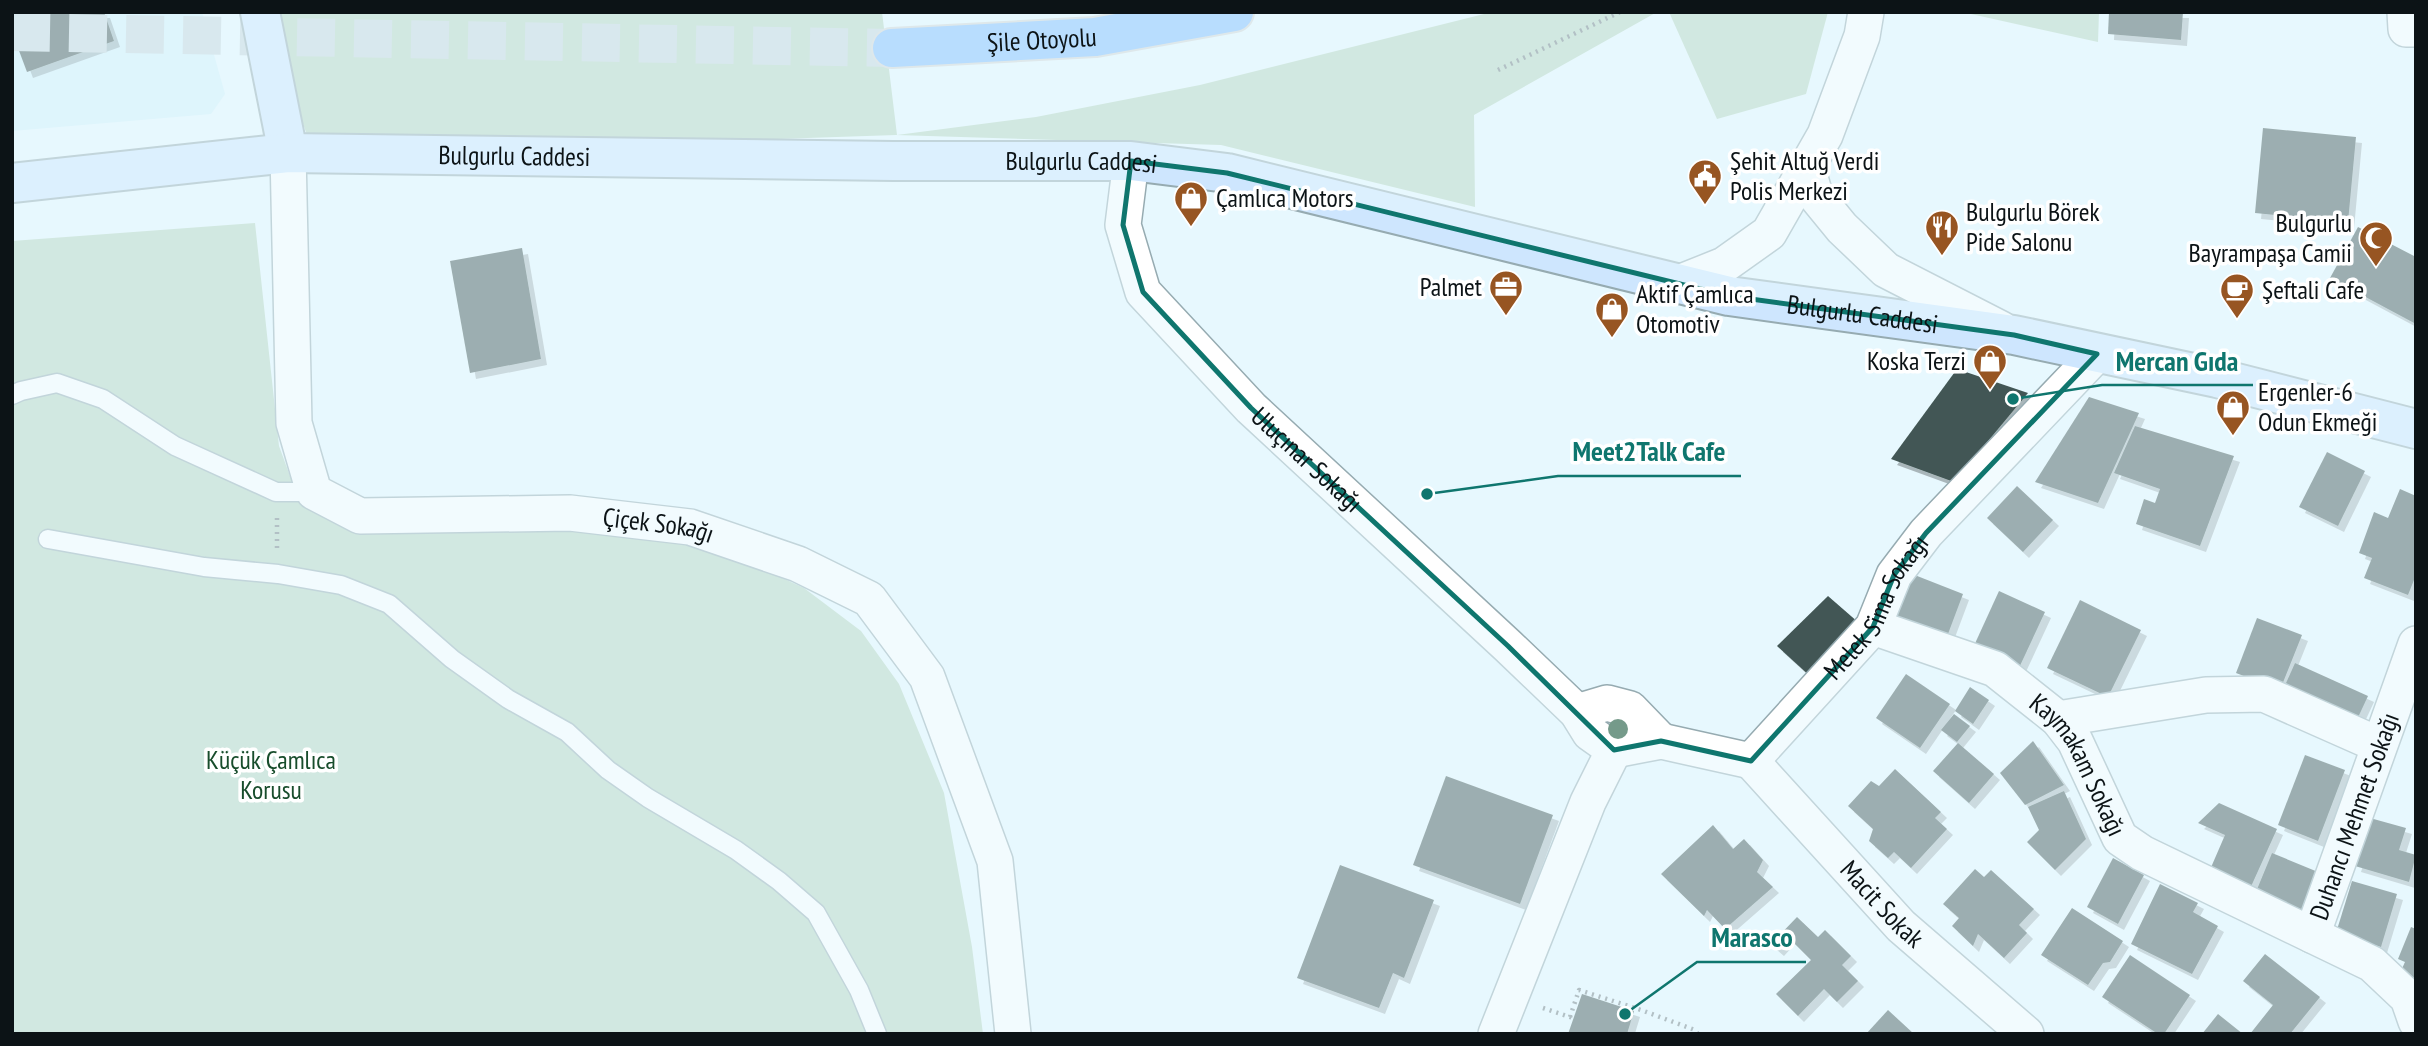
<svg xmlns="http://www.w3.org/2000/svg" width="2428" height="1046" font-family="'PT Sans Narrow',sans-serif">
<style>
.built{fill:#d2f1fb}
.green{fill:#b6d5be}
.building{fill:#435754;filter:url(#shadow)}
.lines{fill:none;stroke-linecap:round;stroke-linejoin:round}
.trunk-tunnel{stroke:#c6d6db;stroke-width:38;stroke-dasharray:38 19;stroke-linecap:butt}
.service-casing{stroke:#96abb1;stroke-width:21}
.minor-casing{stroke:#96abb1;stroke-width:38}
.secondary-casing{stroke:#96abb1;stroke-width:42}
.trunk-casing{stroke:#d3d5d5;stroke-width:42}
.path{stroke:#717c80;stroke-width:4.5;stroke-dasharray:2 5;stroke-linecap:butt}
.service{stroke:#fff;stroke-width:18}
.minor{stroke:#fff;stroke-width:35}
.secondary{stroke:#cee6fe;stroke-width:38}
.trunk{stroke:#7ebcfe;stroke-width:38}
.tree{fill:#759a8a}
.marked{fill:none;stroke:#0f766e;stroke-width:5;stroke-linejoin:round}
.labels{text-anchor:middle;stroke-width:7;stroke-linejoin:round;paint-order:stroke}
.street-label{font-size:26px;fill:#0c1316;stroke:#fff}
.poi-label{font-size:26px;fill:#0c1316;stroke:#fff;text-anchor:start}
.park-label{font-size:26px;fill:#184d2c;stroke:#fff}
.leader{fill:none;stroke:#0f766e;stroke-width:2.5}
.callout-dot{fill:#0f766e;stroke:#fff;stroke-width:2.5}
.callout-label{font-size:28px;text-anchor:middle;font-weight:bold;fill:#0f766e;stroke:#fff;stroke-width:7;stroke-linejoin:round;paint-order:stroke}
</style>
<defs>
<filter id="shadow"><feDropShadow dx="6" dy="6" stdDeviation="0" flood-color="#0004"/></filter>
</defs>
<rect width="100%" height="100%" fill="#e7f8fe"/>
<!-- built -->
<polygon class="built" points="12,12 202,12 225,94 211,114 12,131"/>
<!-- green -->
<g class="green">
<polygon points="267,12 882,12 897,135 1036,117 1200,85 1492,12 1657,12 1474,115 1475,207 1221,145 896,135 314,155 266,18"/>
<polygon points="1669,12 1828,12 1806,94 1717,119"/>
<polygon points="1962,12 2099,12 2098,42"/>
<polygon points="255,223 279,446 290,476 353,531 643,532 717,548 804,588 861,631 899,684 944,793 972,947 983,1034 12,1034 12,241"/>
</g>
<!-- building -->
<g class="building">
<polygon points="12,12 104,12 114,41 27,72 12,32"/>
<polygon points="2109,12 2183,12 2181,40 2108,34"/>
<polygon points="2263,128 2356,137 2348,222 2255,213"/>
<polygon points="2358,227 2416,257 2416,324 2330,278"/>
<polygon points="522,248 541,359 470,373 450,261"/>
<polygon points="1957,369 2028,393 1954,482 1891,459"/>
<polygon points="2089,397 2139,413 2098,503 2035,482"/>
<polygon points="2135,426 2234,456 2200,546 2136,524 2144,499 2155,503 2160,489 2114,473"/>
<polygon points="2327,452 2365,471 2338,526 2299,507"/>
<polygon points="2017,486 2053,520 2023,552 1987,518"/>
<polygon points="2400,489 2416,496 2416,575 2408,595 2364,578 2372,558 2359,553 2374,512 2388,518"/>
<polygon points="1907,572 1963,594 1945,642 1889,620"/>
<polygon points="1999,591 2045,612 2018,670 1972,650"/>
<polygon points="1828,596 1859,623 1811,677 1777,646"/>
<polygon points="2080,600 2141,630 2108,697 2047,668"/>
<polygon points="2257,618 2302,635 2280,690 2236,673"/>
<polygon points="2295,663 2368,696 2355,724 2282,692"/>
<polygon points="1906,674 1950,704 1920,748 1876,718"/>
<polygon points="1970,687 1989,700 1973,724 1955,711"/>
<polygon points="1954,714 1970,726 1957,742 1941,730"/>
<polygon points="2033,741 2064,785 2025,805 2000,773"/>
<polygon points="1958,743 1994,774 1969,803 1933,771"/>
<polygon points="2305,755 2345,770 2318,841 2278,825"/>
<polygon points="1895,769 1941,812 1935,818 1947,829 1911,868 1894,852 1888,858 1869,841 1873,829 1848,806 1871,781 1879,786"/>
<polygon points="1446,776 1553,815 1520,904 1413,865"/>
<polygon points="2064,791 2086,839 2055,870 2027,842 2039,830 2028,807"/>
<polygon points="2219,803 2277,829 2249,891 2209,872 2225,835 2198,823"/>
<polygon points="2370,818 2406,828 2399,850 2416,855 2409,882 2355,866"/>
<polygon points="1713,825 1733,849 1744,839 1763,860 1757,872 1773,887 1725,929 1707,910 1704,916 1661,874"/>
<polygon points="2272,853 2318,872 2299,917 2253,899"/>
<polygon points="2113,858 2144,875 2118,924 2087,907"/>
<polygon points="1340,865 1434,900 1404,978 1393,973 1379,1008 1297,978"/>
<polygon points="1975,869 1984,877 1991,870 2034,909 2019,925 2027,933 2004,958 1978,934 1973,946 1952,926 1959,918 1943,904"/>
<polygon points="2352,881 2397,894 2381,947 2336,933"/>
<polygon points="2160,884 2198,903 2193,912 2218,926 2192,974 2131,944"/>
<polygon points="2072,908 2123,941 2110,962 2103,963 2088,985 2041,955"/>
<polygon points="1797,917 1818,937 1825,930 1851,956 1842,965 1858,981 1837,1002 1824,989 1798,1016 1776,994 1811,960 1789,938 1778,950 1771,944"/>
<polygon points="2411,927 2416,929 2416,979 2400,973 2405,962 2398,959"/>
<polygon points="2265,954 2320,997 2290,1034 2250,1034 2273,1005 2243,981"/>
<polygon points="2130,955 2190,995 2164,1034 2158,1034 2102,997"/>
<polygon points="1582,994 1634,1011 1627,1034 1568,1034"/>
<polygon points="1888,1010 1914,1034 1866,1034"/>
<polygon points="2218,1014 2243,1034 2202,1034"/>
</g>
<g class="lines">
<!-- trunk-tunnel -->
<polyline class="trunk-tunnel" points="12,32 892,48"/>
<!-- service casing -->
<g class="service-casing">
<g id="service">
<polyline points="12,395 21,391 57,383 103,399 175,446 276,492 314,492"/>
<polyline points="48,539 204,567 278,574 341,585 389,604 452,659 508,699 567,732 608,770 648,798 736,850 779,881 816,913 859,990 877,1034"/>
</g>
</g>
<!-- minor casing -->
<g class="minor-casing">
<g id="minor">
<polyline points="2405,12 2406,29 2416,29"/>
<path id="s1" d="M288,153L294,423L314,492L360,516L570,513L690,527L798,564L869,599L927,677L995,861L1013,1034"/>
<path id="s2" d="M1131,161L1123,225L1143,292L1251,408L1508,646L1577,712L1590,733L1614,750"/>
<polyline points="1807,167 1815,195 1842,228 1886,270 2001,329"/>
<polyline points="1679,283 1724,265 1769,233 1825,135 1862,36 1866,12"/>
<path id="s3" d="M1873,627L1995,669L2058,719L2075,741L2120,838L2142,853L2372,964L2408,998L2416,1021"/>
<polyline points="1577,712 1607,703 1630,709 1661,741"/>
<polyline points="2058,719 2206,695 2264,694 2379,745"/>
<path id="s4" d="M1614,750L1661,741L1751,761L1873,627L1894,575L1926,533L2097,354"/>
<path id="s5" d="M1751,761L1901,926L2026,1034"/>
<path id="s6" d="M2312,935L2416,644"/>
<polyline points="1496,1034 1588,802 1614,750"/>
</g>
</g>
<!-- secondary casing -->
<g class="secondary-casing">
<g id="secondary">
<polyline points="260,12 288,153"/>
<path id="s7" d="M12,183L288,153L893,161H1131L1227,173L1729,296L2014,335L2217,378L2416,429"/>
</g>
</g>
<!-- trunk casing -->
<g class="trunk-casing">
<g id="trunk">
<path id="s8" d="M892,48L1095,37L1234,12"/>
</g>
</g>
<!-- path -->
<g class="path">
<polyline points="1498,70 1620,12"/>
<polyline points="277,518 277,548"/>
<polyline points="1543,1008 1573,1018"/>
<polyline points="1570,1017 1579,990 1641,1010 1695,1030 1698,1034"/>
</g>
<!-- service -->
<use href="#service" class="service"/>
<!-- minor -->
<use href="#minor" class="minor"/>
<!-- secondary -->
<use href="#secondary" class="secondary"/>
<!-- trunk -->
<use href="#trunk" class="trunk"/>
</g>
<!-- trees -->
<circle class="tree" cx="1618" cy="729" r="10"/>
<!-- marked area -->
<path d="M0 0H2428V1046H0ZM1131,161L1227,173L1729,296L2014,335L2097,354L1926,533L1894,575L1873,627L1751,761L1661,741L1614,750L1508,646L1251,408L1143,292L1123,225Z" fill="#e7f8fe" fill-opacity=".55" fill-rule="evenodd"/>
<path class="marked" d="M1131,161L1227,173L1729,296L2014,335L2097,354L1926,533L1894,575L1873,627L1751,761L1661,741L1614,750L1508,646L1251,408L1143,292L1123,225Z"/>
<!-- icons -->
<defs>
<g id="civic-pin" transform="scale(1.75)"><path d="M0 17L-7.5 6A9.5 9.5 0 1 1 7.5 6Z" fill="#975522" stroke="#fff"/><path d="M-.6-6.5H3V-4.5H.6V-3L4-1V1h2V6H-6V1h2V-1L-.6-3ZM-1.2 2.5V6h2.4V2.5Z" fill="#fff"/></g>
<g id="shop-pin" transform="scale(1.75)"><path d="M0 17L-7.5 6A9.5 9.5 0 1 1 7.5 6Z" fill="#975522" stroke="#fff"/><path d="M-5-2.5h2.3a2.7 3.5 0 0 1 5.4 0H5L5.5 6h-11ZM-1.5-2.5h3a1.5 2.3 0 0 0-3 0Z" fill="#fff"/></g>
<g id="restaurant-pin" transform="scale(1.75)"><path d="M0 17L-7.5 6A9.5 9.5 0 1 1 7.5 6Z" fill="#975522" stroke="#fff"/><path d="M-5-6h1v4h1v-4h1v4h1v-4h1v5L-1.5 .5V6h-2V.5L-5-1ZM5-6V6H3V1.5H1.5Q1.5-4 5-6Z" fill="#fff"/></g>
<g id="mosque-pin" transform="scale(1.75)"><path d="M0 17L-7.5 6A9.5 9.5 0 1 1 7.5 6Z" fill="#975522" stroke="#fff"/><path d="M3.5-4.9A6 6 0 1 0 3.5 4.9A5 5 0 1 1 3.5-4.9Z" fill="#fff"/></g>
<g id="office-pin" transform="scale(1.75)"><path d="M0 17L-7.5 6A9.5 9.5 0 1 1 7.5 6Z" fill="#975522" stroke="#fff"/><path d="M-6-3h4V-5.5h4V-3h4V5H-6ZM-1-4.5V-3h2v-1.5ZM-6 0V1H6V0Z" fill="#fff"/></g>
<g id="cafe-pin" transform="scale(1.75)"><path d="M0 17L-7.5 6A9.5 9.5 0 1 1 7.5 6Z" fill="#975522" stroke="#fff"/><path d="M-5.5-4.5H6V0H3Q3 3.5 0 3.5H-2.5Q-5.5 3.5-5.5 0ZM3-3.2v2h1.7v-2ZM-6 4.5H4V6H-6Z" fill="#fff"/></g>
</defs>
<g fill-rule="evenodd">
<use href="#civic-pin" x="1705" y="176"/>
<use href="#shop-pin" x="1191" y="198"/>
<use href="#restaurant-pin" x="1942" y="227"/>
<use href="#mosque-pin" x="2376" y="238"/>
<use href="#office-pin" x="1506" y="287"/>
<use href="#cafe-pin" x="2237" y="290"/>
<use href="#shop-pin" x="1612" y="309"/>
<use href="#shop-pin" x="1990" y="361"/>
<use href="#shop-pin" x="2233" y="407"/>
</g>
<g class="labels">
<!-- street labels -->
<g class="street-label">
<text dy="9" stroke="none"><textPath href="#s8" startOffset="150">Şile Otoyolu</textPath></text>
<text dy="9" stroke="none"><textPath href="#s7" startOffset="504">Bulgurlu Caddesi</textPath></text>
<text dy="9" stroke="none"><textPath href="#s7" startOffset="1071">Bulgurlu Caddesi</textPath></text>
<text dy="9" stroke="none"><textPath href="#s7" startOffset="1869">Bulgurlu Caddesi</textPath></text>
<text dy="9" stroke="none"><textPath href="#s2" startOffset="369">Uluçınar Sokağı</textPath></text>
<text dy="9" stroke="none"><textPath href="#s1" startOffset="693">Çiçek Sokağı</textPath></text>
<text dy="9" stroke="none"><textPath href="#s4" startOffset="340">Melek Sima Sokağı</textPath></text>
<text dy="9" stroke="none"><textPath href="#s3" startOffset="259">Kaymakam Sokağı</textPath></text>
<text dy="9" stroke="none"><textPath href="#s6" startOffset="126">Duhancı Mehmet Sokağı</textPath></text>
<text dy="9" stroke="none"><textPath href="#s5" startOffset="194">Macit Sokak</textPath></text>
</g>
<!-- poi labels -->
<g class="poi-label">
<text x="1730" y="170">Şehit Altuğ Verdi<tspan x="1730" dy="30">Polis Merkezi</tspan></text>
<text x="1216" y="207">Çamlıca Motors</text>
<text x="1966" y="221">Bulgurlu Börek<tspan x="1966" dy="30">Pide Salonu</tspan></text>
<text x="2352" y="232" text-anchor="end">Bulgurlu<tspan x="2352" dy="30">Bayrampaşa Camii</tspan></text>
<text x="1482" y="296" text-anchor="end">Palmet</text>
<text x="2262" y="299">Şeftali Cafe</text>
<text x="1636" y="303">Aktif Çamlıca<tspan x="1636" dy="30">Otomotiv</tspan></text>
<text x="1966" y="370" text-anchor="end">Koska Terzi</text>
<text x="2258" y="401">Ergenler-6<tspan x="2258" dy="30">Odun Ekmeği</tspan></text>
</g>
<!-- park labels -->
<g class="park-label">
<text x="271" y="769">Küçük Çamlıca<tspan x="271" dy="30">Korusu</tspan></text>
</g>
</g>
<!-- callouts -->
<path class="leader" d="M2013 399L2102 385H2253M1427 494L1558 476H1741M1625 1014L1697 962H1806"/>
<g class="callout-dot">
<circle cx="2013" cy="399" r="7"/>
<circle cx="1427" cy="494" r="7"/>
<circle cx="1625" cy="1014" r="7"/>
</g>
<g class="callout-label">
<text x="2177" y="371">Mercan Gıda</text>
<text x="1649" y="461">Meet2Talk Cafe</text>
<text x="1752" y="947">Marasco</text>
</g>
<!-- border -->
<rect width="2428" height="1046" fill="none" stroke="#0c1316" stroke-width="28"/>
</svg>
